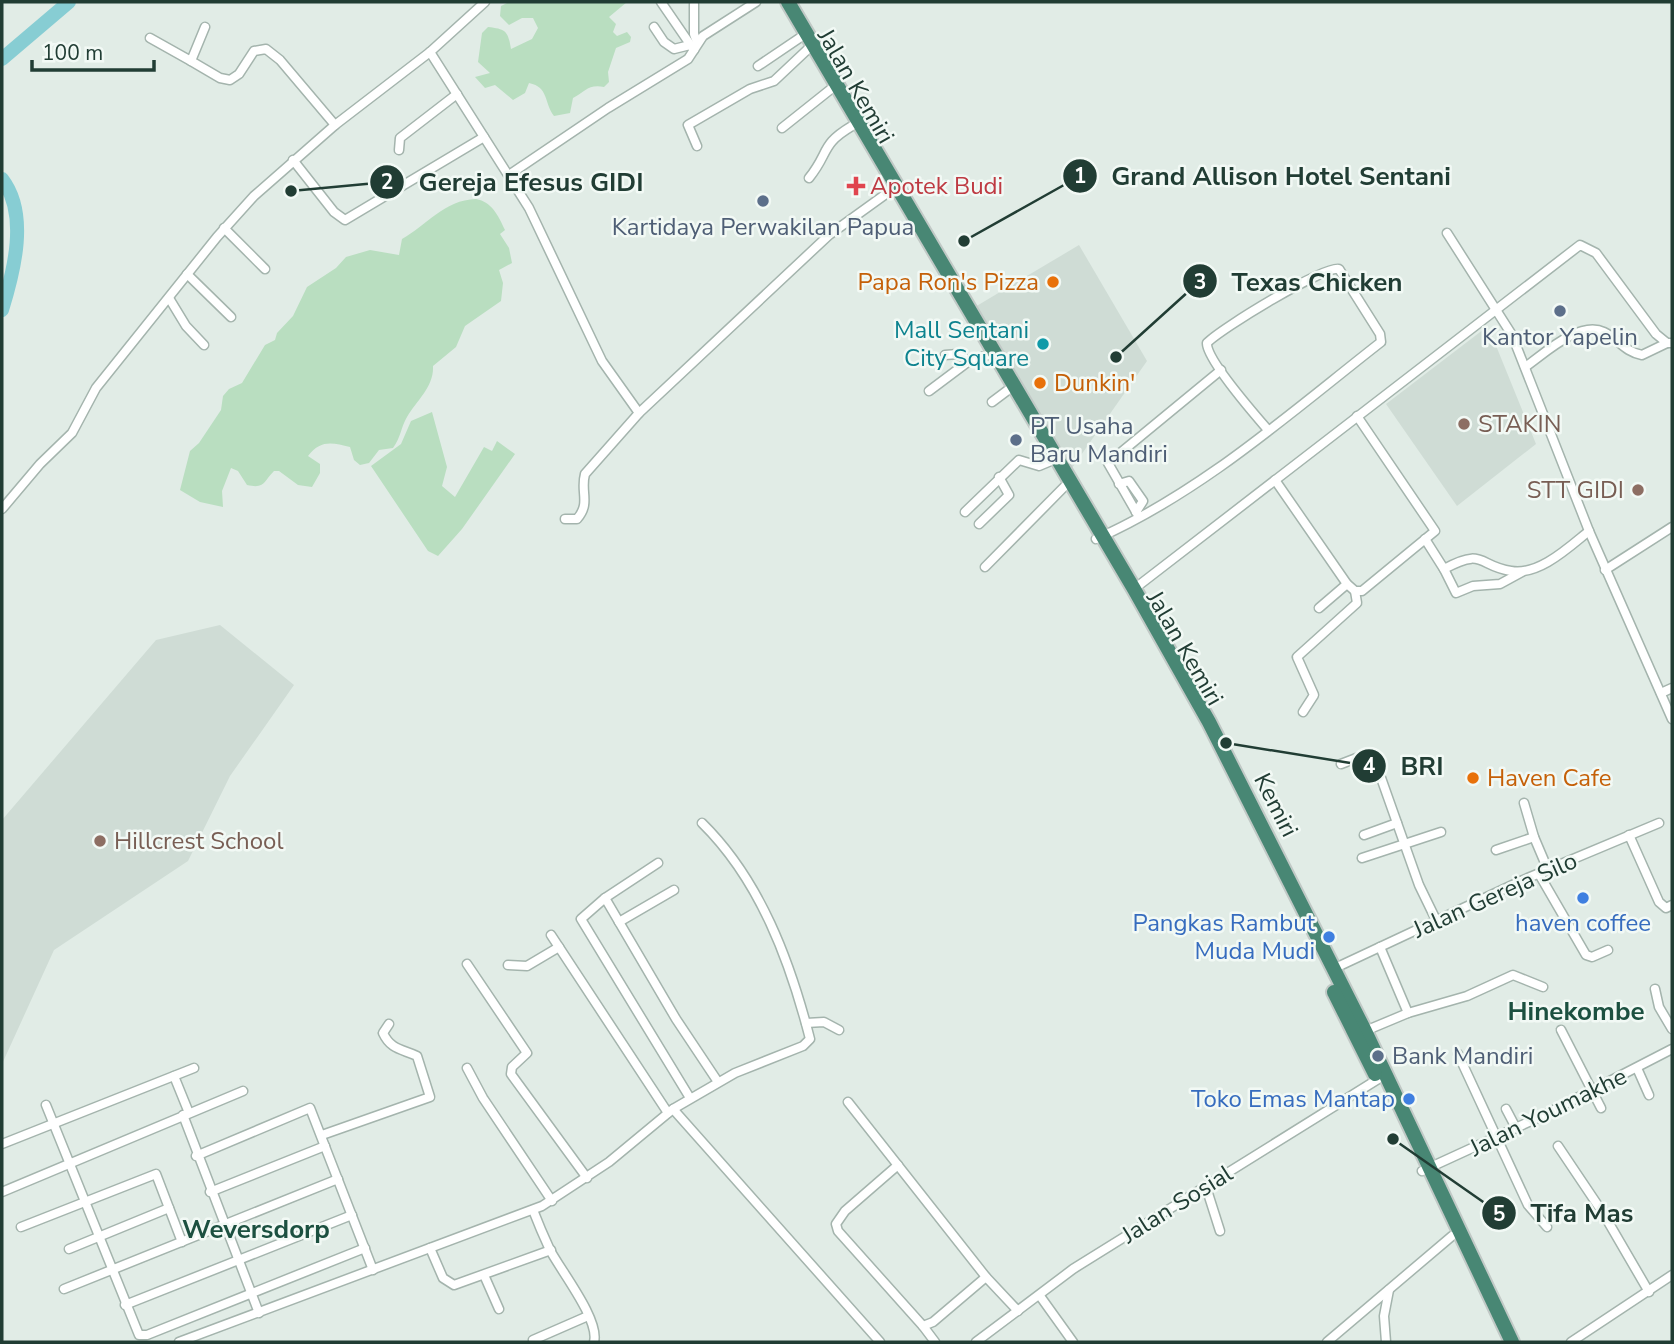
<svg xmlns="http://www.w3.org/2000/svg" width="1674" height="1344" font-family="'Nunito Sans',sans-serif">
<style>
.built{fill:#cfdcd5}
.green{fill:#b9dec0}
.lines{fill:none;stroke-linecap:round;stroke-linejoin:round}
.river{stroke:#87cdd3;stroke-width:14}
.minor-casing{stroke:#a4b4ad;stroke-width:11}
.trunk-casing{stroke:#c1c9c6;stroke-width:18}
.minor{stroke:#fff;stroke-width:8}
.trunk{stroke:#488774;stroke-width:14}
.health-dot{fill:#e0444e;stroke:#f2f9f5;stroke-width:2.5}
.service-dot{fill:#5c6f8a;stroke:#f2f9f5;stroke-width:2.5}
.food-dot{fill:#e8710a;stroke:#f2f9f5;stroke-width:2.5}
.culture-dot{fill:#0f9aa8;stroke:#f2f9f5;stroke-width:2.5}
.education-dot{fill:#8d6e63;stroke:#f2f9f5;stroke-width:2.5}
.shop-dot{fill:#3f7fe0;stroke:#f2f9f5;stroke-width:2.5}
.labels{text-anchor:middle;stroke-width:5;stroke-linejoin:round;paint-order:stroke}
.street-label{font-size:24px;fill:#213d34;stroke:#f2f9f5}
.health-label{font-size:24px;fill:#be3a42;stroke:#f2f9f5;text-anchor:start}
.service-label{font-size:24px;fill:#4e5e75;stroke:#f2f9f5}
.food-label{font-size:24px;fill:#c56008;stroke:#f2f9f5;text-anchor:start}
.culture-label{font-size:24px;fill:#0d838f;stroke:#f2f9f5;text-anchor:end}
.education-label{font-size:24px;fill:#785e54;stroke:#f2f9f5;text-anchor:start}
.shop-label{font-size:24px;fill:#366cbe;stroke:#f2f9f5;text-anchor:end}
.neighbourhood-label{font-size:26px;font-weight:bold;fill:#1c5040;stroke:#f2f9f5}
.leader{fill:none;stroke:#213d34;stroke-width:2.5}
.callout-dot{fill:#213d34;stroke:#f2f9f5;stroke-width:2.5}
.mark-label{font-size:21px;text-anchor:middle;font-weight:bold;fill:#fff}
.callout-label{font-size:26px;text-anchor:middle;font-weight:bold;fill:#213d34;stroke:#f2f9f5;stroke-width:5;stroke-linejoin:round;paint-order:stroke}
</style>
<rect width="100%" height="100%" fill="#e1ece6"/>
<!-- built -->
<g class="built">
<polygon points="1079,245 1147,361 1072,468 975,307"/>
<polygon points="1488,326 1536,444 1457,506 1386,404"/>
<polygon points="220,625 294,685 230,776 188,861 54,950 2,1064 2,820 156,640"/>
</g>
<!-- green -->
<g class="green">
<path d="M509,2H627L609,17L616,24L613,32L617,36L627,32L631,37L630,42L616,48L608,72L609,82L604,87C588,84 585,92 573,98L570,113L554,116C544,103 549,87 529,83L525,93L513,100L495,85L485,88L475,77L490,73L478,62L482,33L488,27C507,29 508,32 511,49L532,39L538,28L533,18H522L509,25L500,16L501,6Z"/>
<path d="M476,199C492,202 498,215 505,230L500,234L509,248L512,263L499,270L503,283L501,301L465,326L456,347L433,366C434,387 417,400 407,417C401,427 401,437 393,448L379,450L369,463L360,465L354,460L350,447C333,443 321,439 308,456L320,464V473L312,487L298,485L279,471H274C263,482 265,489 247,485L238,471L231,468L222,491L223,507L200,502L180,490L190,451L199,443L221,410L223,396L229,389L242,383L265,345L275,340L277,333L293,316L307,287L336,268L346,257L370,250L399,255L402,239C427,225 444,200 476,199Z"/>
<polygon points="432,412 447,467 442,486 455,497 484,447 492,451 497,441 515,454 462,529 438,556 428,551 371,466 401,444 411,421"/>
</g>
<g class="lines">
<!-- river -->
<g class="river">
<polyline points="2,59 69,2"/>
<path d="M2,179C29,214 14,271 2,310"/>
</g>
<!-- minor casing -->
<g class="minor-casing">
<g id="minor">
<polyline points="661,2 694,50"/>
<polyline points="694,4 694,34 697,42"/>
<polyline points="205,27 191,61 220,78 230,80 239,74 254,51 266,49 280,60 335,125"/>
<polyline points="654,27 664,42 674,49 690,45"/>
<polyline points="150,38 191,61"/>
<polyline points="430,52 529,208 602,361 639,413"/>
<polyline points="758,66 801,37"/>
<polyline points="782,128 831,89"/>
<polyline points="697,146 688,125 750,89 774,81 808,49"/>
<polyline points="399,150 400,138 457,94"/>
<polyline points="293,160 334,212 345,220 484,137"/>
<polyline points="509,175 608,108 688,59 703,36 756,2"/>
<path d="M809,178C830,152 820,145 852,126"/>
<polyline points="224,228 265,269"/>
<polyline points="1447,233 1512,335 1589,531 1672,719"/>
<polyline points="187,274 231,317"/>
<polyline points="169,298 186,326 204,345"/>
<polyline points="945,355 958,354 969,361"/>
<path d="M1525,367C1544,354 1579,320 1604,332C1618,339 1625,352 1642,355L1667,343"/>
<polyline points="929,391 969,361 988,355"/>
<polyline points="992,402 1008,390"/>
<polyline points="1275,480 1347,584 1355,591 1362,591 1435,531 1357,416"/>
<polyline points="1119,484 1129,481 1143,501 1136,512"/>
<polyline points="2,509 40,464 72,433 96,388 217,237 254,196 335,125 430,52 485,2"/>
<polyline points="965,512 1019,460 1039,466 1051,461"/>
<polyline points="1139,517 1108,463 1221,370"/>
<path d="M565,519H577C591,503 580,492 585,474L639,413L829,235L897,186"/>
<polyline points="979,524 1009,495 999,477"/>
<path d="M1096,539C1202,492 1290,413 1381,342L1380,334L1339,269C1325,265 1220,329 1207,343C1206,359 1255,415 1268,430"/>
<path d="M1425,539L1444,569C1484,547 1478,566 1511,571C1539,576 1569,547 1589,531"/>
<polyline points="985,567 1065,486"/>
<polyline points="1444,569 1456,593 1473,586 1500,584 1522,572"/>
<polyline points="1605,570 1672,527"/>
<polyline points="1134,589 1580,245 1596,253 1656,334 1667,343 1672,343"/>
<polyline points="1319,608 1347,584"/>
<polyline points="1661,693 1672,688"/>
<polyline points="1303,712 1314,695 1297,657 1357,603 1355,591"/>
<polyline points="1341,764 1367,754 1374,758 1419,885 1437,922"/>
<polyline points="1524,803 1534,837"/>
<polyline points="1364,835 1397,823"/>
<polyline points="1629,835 1659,902 1666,908 1672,905"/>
<polyline points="1496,850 1534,837 1548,870"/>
<polyline points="1362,858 1441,832"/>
<polyline points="658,863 605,898 581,919 690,1098"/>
<polyline points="1539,874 1586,955 1592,957 1608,950"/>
<polyline points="605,898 676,1019 718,1082"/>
<polyline points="619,922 674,890"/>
<polyline points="551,935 668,1113"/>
<polyline points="1380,947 1408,1013"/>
<polyline points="467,964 527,1053 512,1067 511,1074 587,1178"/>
<polyline points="508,965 527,966 559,947"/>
<polyline points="1333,969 1523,880 1659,823"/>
<polyline points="1655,989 1659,1007 1672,1029"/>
<polyline points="806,1023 824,1022 839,1030"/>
<polyline points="1561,1030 1601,1108"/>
<polyline points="1365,1031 1408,1013 1467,996 1513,975 1543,987"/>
<polyline points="1458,1054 1528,1205 1547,1227"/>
<polyline points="467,1068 483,1098 552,1201"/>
<polyline points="1637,1068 1649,1095"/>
<polyline points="174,1076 189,1113"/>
<polyline points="848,1102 986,1277 1018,1311"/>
<polyline points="46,1105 139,1335 147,1335 365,1248"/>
<path d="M673,1109L735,1073L803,1046L810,1039C790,961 760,880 702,823"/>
<polyline points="1506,1109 1516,1128"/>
<polyline points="183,1115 259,1313"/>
<path d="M322,1135L430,1097L417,1056C402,1049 391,1050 383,1033L389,1024"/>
<polyline points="2,1144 194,1068"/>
<polyline points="1558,1146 1603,1213 1649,1292"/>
<polyline points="196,1156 310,1108 373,1270"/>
<polyline points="898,1165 845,1211 836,1224 838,1231 923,1326 933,1322 986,1277"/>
<polyline points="1422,1171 1544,1115 1672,1049"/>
<polyline points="1206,1187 1220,1231"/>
<polyline points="2,1192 243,1091"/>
<polyline points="210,1192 325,1146"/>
<path d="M533,1210C538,1223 544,1237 550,1250C561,1271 600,1320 594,1342"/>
<polyline points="21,1227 156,1174 182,1242"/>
<polyline points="430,1248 443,1278 454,1285 551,1250"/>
<polyline points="69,1249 169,1208"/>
<polyline points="484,1275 499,1309"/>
<polyline points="64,1289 338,1179"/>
<polyline points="1040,1296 1073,1342"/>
<polyline points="125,1305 352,1215"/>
<polyline points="923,1326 935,1342"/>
<polyline points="533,1340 588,1316"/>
<polyline points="179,1342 542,1206 609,1162 673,1109 880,1342"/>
<polyline points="976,1342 1073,1269 1383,1076"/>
<polyline points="1327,1342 1452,1236"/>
<polyline points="1386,1342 1384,1316 1389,1290"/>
<polyline points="1571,1342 1672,1275"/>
</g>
</g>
<!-- trunk casing -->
<g class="trunk-casing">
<g id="trunk">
<polyline points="788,2 1134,589 1209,722 1365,1031 1512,1342"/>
<polyline points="1334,992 1375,1074"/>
</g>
</g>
<!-- minor -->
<use href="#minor" class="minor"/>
<!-- trunk -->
<use href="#trunk" class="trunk"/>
</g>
<!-- markers -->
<path class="health-dot" d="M852.5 175.5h7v7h7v7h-7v7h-7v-7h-7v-7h7z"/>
<g class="service-dot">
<circle cx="763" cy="201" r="7"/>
<circle cx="1560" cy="311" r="7"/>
<circle cx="1016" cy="440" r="7"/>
<circle cx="1378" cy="1056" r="7"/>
</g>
<g class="food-dot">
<circle cx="1053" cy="282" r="7"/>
<circle cx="1040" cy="383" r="7"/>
<circle cx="1473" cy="778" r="7"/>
</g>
<circle class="culture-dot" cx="1043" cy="344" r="7"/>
<g class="education-dot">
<circle cx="1464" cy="424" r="7"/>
<circle cx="1638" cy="490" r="7"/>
<circle cx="100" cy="841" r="7"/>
</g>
<g class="shop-dot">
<circle cx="1583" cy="898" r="7"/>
<circle cx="1329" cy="937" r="7"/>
<circle cx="1409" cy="1099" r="7"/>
</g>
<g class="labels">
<!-- street labels -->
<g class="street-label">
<text transform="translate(856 86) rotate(60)" y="8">Jalan Kemiri</text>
<text transform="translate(1185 648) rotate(60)" y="8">Jalan Kemiri</text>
<text transform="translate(1276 805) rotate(63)" y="8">Kemiri</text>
<text transform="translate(1495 895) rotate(-24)" y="8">Jalan Gereja Silo</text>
<text transform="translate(1548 1112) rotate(-26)" y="8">Jalan Youmakhe</text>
<text transform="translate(1177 1204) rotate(-32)" y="8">Jalan Sosial</text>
</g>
<!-- health labels -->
<g class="health-label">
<text x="870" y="194">Apotek Budi</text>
</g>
<!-- service labels -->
<g class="service-label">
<text x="763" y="235">Kartidaya Perwakilan Papua</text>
<text x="1560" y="345">Kantor Yapelin</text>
<text x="1030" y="434" text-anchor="start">PT Usaha<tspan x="1030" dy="28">Baru Mandiri</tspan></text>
<text x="1392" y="1064" text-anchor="start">Bank Mandiri</text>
</g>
<!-- food labels -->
<g class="food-label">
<text x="1039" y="290" text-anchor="end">Papa Ron's Pizza</text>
<text x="1054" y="391">Dunkin'</text>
<text x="1487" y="786">Haven Cafe</text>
</g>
<!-- culture labels -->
<g class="culture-label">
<text x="1029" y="338">Mall Sentani<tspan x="1029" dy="28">City Square</tspan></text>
</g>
<!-- education labels -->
<g class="education-label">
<text x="1478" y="432">STAKIN</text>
<text x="1624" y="498" text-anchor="end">STT GIDI</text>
<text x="114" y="849">Hillcrest School</text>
</g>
<!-- shop labels -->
<g class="shop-label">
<text x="1315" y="931">Pangkas Rambut<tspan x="1315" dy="28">Muda Mudi</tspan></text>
<text x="1583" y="931" text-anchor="middle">haven coffee</text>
<text x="1395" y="1107">Toko Emas Mantap</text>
</g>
<!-- neighbourhood labels -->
<g class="neighbourhood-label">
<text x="1576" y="1020">Hinekombe</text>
<text x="256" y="1238">Weversdorp</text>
</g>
</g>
<!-- callouts -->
<path class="leader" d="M964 241L1080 176M291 191L387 182M1116 357L1200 281M1226 743L1369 766M1393 1139L1499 1213"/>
<g class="callout-dot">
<circle cx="964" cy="241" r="7"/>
<circle cx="291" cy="191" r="7"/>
<circle cx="1116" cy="357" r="7"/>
<circle cx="1226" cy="743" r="7"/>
<circle cx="1393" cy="1139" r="7"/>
<circle cx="1080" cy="176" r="18"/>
<circle cx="387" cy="182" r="18"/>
<circle cx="1200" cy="281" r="18"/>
<circle cx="1369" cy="766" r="18"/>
<circle cx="1499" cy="1213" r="18"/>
</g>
<g class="mark-label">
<text x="1080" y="183">1</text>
<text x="387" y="189">2</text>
<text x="1200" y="289">3</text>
<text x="1369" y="773">4</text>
<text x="1499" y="1221">5</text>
</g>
<g class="callout-label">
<text x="1281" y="185">Grand Allison Hotel Sentani</text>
<text x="531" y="191">Gereja Efesus GIDI</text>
<text x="1317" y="291">Texas Chicken</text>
<text x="1422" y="775">BRI</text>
<text x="1582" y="1222">Tifa Mas</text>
</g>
<!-- border -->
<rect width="1674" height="1344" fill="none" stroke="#213d34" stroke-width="7"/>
<!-- scale -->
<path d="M32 60v10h122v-10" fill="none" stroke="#213d34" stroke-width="3.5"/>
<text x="42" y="60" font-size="21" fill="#213d34" stroke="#f2f9f5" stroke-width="5" paint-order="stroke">100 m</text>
</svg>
